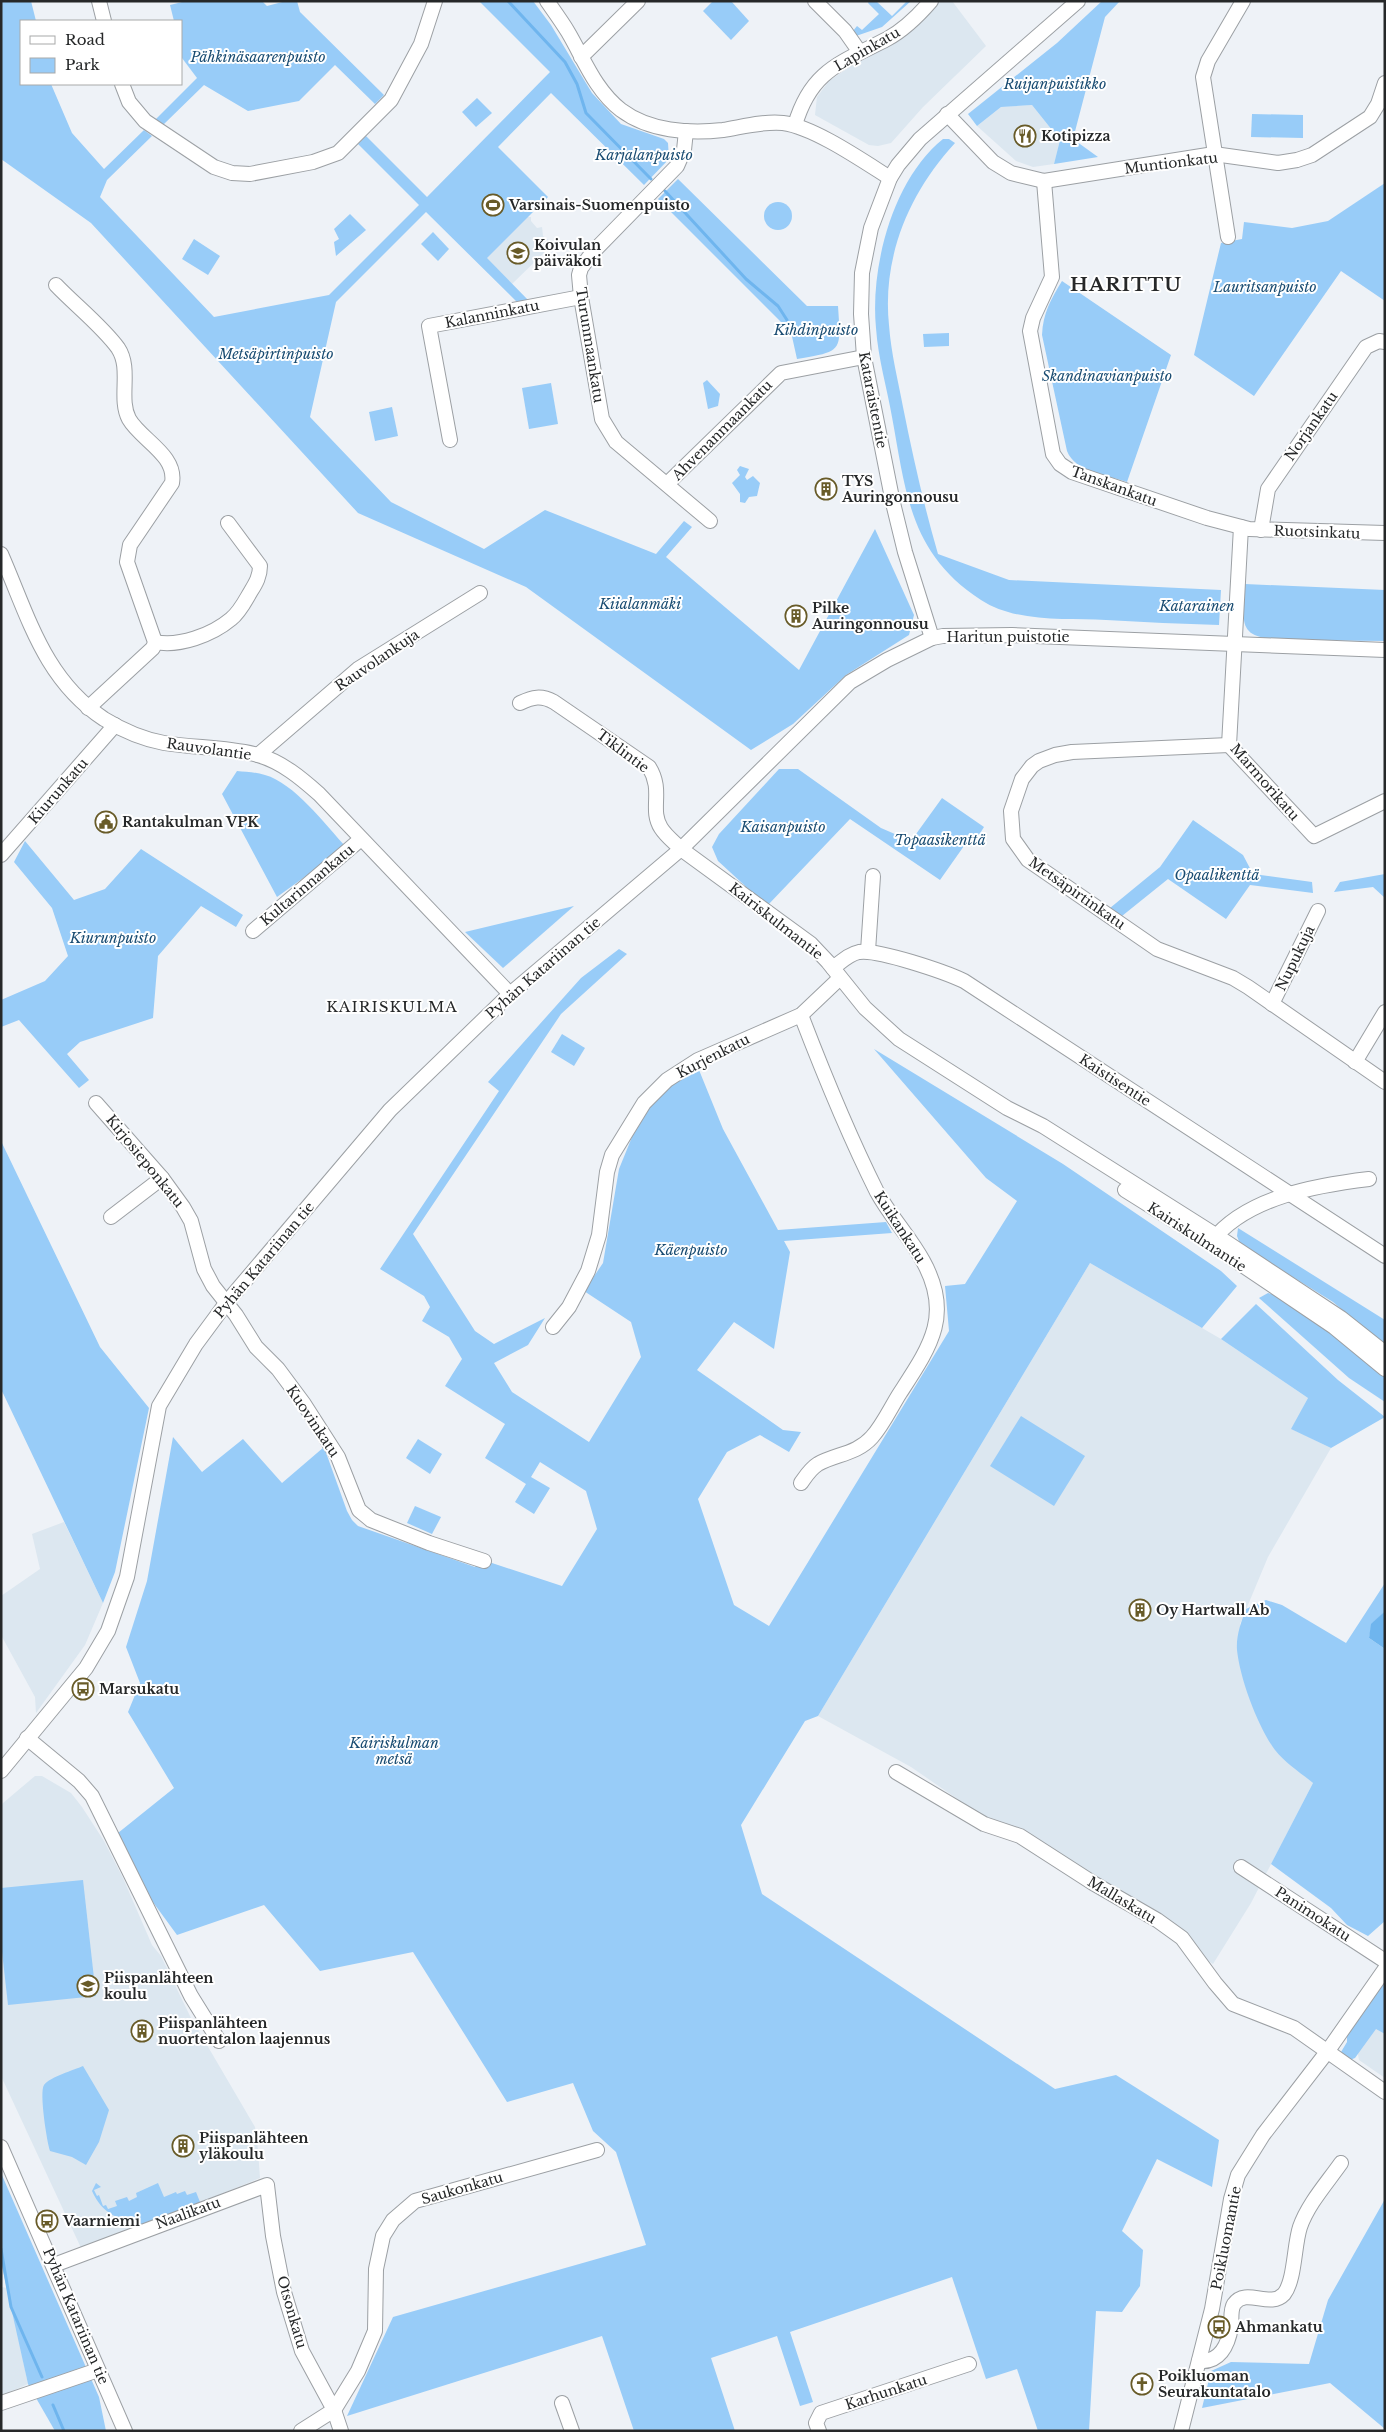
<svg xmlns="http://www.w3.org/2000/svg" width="1386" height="2432" font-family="'Libre Baskerville',serif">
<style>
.built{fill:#dce7f0}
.green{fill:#98ccf8}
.water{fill:#6fb5ee}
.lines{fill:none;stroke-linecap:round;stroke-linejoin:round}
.stream{stroke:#6fb5ee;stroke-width:3}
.minor-casing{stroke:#9ca0a4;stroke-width:16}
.minor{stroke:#fff;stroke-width:14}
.labels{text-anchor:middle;stroke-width:4;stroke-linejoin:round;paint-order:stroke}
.street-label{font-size:14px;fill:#262829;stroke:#fff}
.park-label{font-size:14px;font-style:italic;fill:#194c72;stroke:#fff}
.poi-label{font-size:14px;font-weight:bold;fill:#262829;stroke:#fff;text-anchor:start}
.neighbourhood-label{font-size:15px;letter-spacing:1px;fill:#262829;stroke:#fff}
.district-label{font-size:19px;font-weight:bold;letter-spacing:1px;fill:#262829;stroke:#fff}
</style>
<rect width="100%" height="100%" fill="#eef2f7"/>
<!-- built -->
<g class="built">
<polygon points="940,1 952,1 986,46 923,107 891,143 878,146 869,145 815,115 817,97 829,81 851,66 899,41"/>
<polygon points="1032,105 1060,140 1054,164 1033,167 1016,161 977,126 1001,107"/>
<polygon points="527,217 531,217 531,221 537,228 542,227 543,236 550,241 546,245 549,248 512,284 486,258"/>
<polygon points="1090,1263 1221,1339 1308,1398 1292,1429 1331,1448 1268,1557 1240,1624 1276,1751 1313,1783 1251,1903 1213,1964 1001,1829 911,1767 818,1716"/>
<polygon points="64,1522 103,1603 85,1645 36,1713 35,1697 1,1635 1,1596 40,1569 32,1534"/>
<polygon points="35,1776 42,1776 71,1793 82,1807 104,1841 123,1878 152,1945 161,1956 190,2016 255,2127 258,2150 260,2178 84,2250 82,2250 1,2076 1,1807 3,1803"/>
<polygon points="1385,1999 1385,2078 1359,2060 1355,2039"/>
<polygon points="1,2287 8,2288 28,2384 1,2396"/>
</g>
<!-- green -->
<g class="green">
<polygon points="1,1 31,1 36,21 21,21 21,84 51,84 72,133 104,169 144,130 152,136 107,180 100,197 214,317 329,295 419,205 358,144 366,136 427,197 550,72 479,1 533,1 551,25 592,93 621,124 664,139 668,143 669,159 644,185 551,93 498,147 548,197 487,258 529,301 518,303 426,212 336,302 310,417 391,502 484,549 545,510 656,554 684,521 692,527 666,557 799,670 875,529 914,615 909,635 846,675 793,724 751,750 526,587 358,513 91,223 1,159"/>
<polygon points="186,1 262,1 267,6 286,1 297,1 300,12 384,95 375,104 335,65 299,101 248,111 204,85 163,125 156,119 197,78 182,58 181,21 174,21 170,5"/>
<polygon points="713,1 731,1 749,21 731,40 703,11"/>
<polygon points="869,1 876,1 892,16 907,1 911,1 882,27 856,36 853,31 857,26 862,30 879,14 868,3"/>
<polygon points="1102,1 1120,1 1105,17 1073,139 1098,157 1054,164 1060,140 1032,105 1001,107 977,126 968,114 1057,43"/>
<polygon points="477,98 492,113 476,127 462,112"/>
<polygon points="1252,114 1303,115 1303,138 1251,137"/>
<path d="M943,139H949L955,143C909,193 882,257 889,325C891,353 898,380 903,407C913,457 924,506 938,554L1009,580L1221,590L1219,625C1182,624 1144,622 1106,620C1067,618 1016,623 981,600C910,554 906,493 892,417C887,388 878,358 876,328C870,267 893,179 943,139Z"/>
<path d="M678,179L807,306H838C841,352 843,351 797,359L791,332L658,199Z"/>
<polygon points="1385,183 1385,301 1341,271 1254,396 1194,355 1221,243 1242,239 1244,222 1292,228 1328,221"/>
<circle cx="778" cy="216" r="14"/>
<polygon points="350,214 366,230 336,256 334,242 339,239 334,229"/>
<polygon points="433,232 449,249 438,261 421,244"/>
<polygon points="194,239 220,256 208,275 182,259"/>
<path d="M1062,281L1171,355L1127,482C1107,475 1075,472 1067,451L1042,335C1043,313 1051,299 1062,281Z"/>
<polygon points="949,333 949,346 924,347 923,334"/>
<polygon points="707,380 720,394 718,406 708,409 703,383"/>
<polygon points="551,383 558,424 529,429 522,388"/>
<polygon points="392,407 398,436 375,441 369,412"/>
<polygon points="740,466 749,469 745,477 747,480 753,476 760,483 757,496 749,497 745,503 740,502 740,494 732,483 740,475 737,470"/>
<path d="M1245,584L1385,590V641L1280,640C1235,637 1244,622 1245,584Z"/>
<polygon points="779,769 798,769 881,828 911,841 942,798 984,827 979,835 971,836 940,880 850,819 767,906 718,861 712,847 719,834"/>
<path d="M237,771C246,772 256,772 265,775C294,783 325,824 346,847L277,897L222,794Z"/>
<polygon points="1193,820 1243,855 1253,874 1312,882 1313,893 1250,885 1226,919 1168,879 1122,916 1110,908 1160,867"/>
<polygon points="25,841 74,900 105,889 141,849 243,915 236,927 201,906 158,956 153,1018 80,1042 67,1054 89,1080 79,1088 19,1020 1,1027 1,1000 45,981 68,956 52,908 14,862"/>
<polygon points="1385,874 1385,898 1373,887 1334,892 1340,882"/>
<polygon points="574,906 503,968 465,932"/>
<polygon points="619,949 627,954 561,1014 413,1234 475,1331 494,1344 545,1318 528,1345 494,1363 512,1392 589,1442 641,1357 631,1322 584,1291 603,1263 619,1169 632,1137 654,1101 676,1081 699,1070 723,1129 778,1230 886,1222 892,1233 784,1241 790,1252 774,1349 734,1322 697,1370 783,1430 801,1432 789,1452 760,1435 727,1452 698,1499 734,1605 769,1626 949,1331 945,1286 965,1284 1017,1201 986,1178 874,1049 1063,1164 1221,1271 1237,1286 1202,1328 1090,1263 818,1716 805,1721 741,1825 762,1894 1055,2089 1116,2075 1219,2140 1212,2187 1157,2159 1122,2231 1143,2250 1140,2286 1122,2312 1096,2311 1089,2431 1038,2431 1017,2369 986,2379 952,2277 790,2332 813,2402 800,2406 777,2336 711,2358 735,2431 634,2431 602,2336 347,2416 393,2317 646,2245 616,2152 593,2131 573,2083 507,2102 413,1952 320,1971 264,1905 177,1935 128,1868 118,1833 174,1788 128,1712 140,1683 126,1647 147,1581 173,1437 202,1472 243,1439 282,1483 324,1447 347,1511 352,1520 358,1526 475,1567 480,1559 562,1586 597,1529 586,1491 540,1462 531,1477 550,1488 534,1514 515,1502 526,1484 485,1458 505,1424 445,1386 462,1359 449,1337 422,1321 430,1307 424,1296 380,1269 499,1091 488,1082 581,978"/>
<polygon points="562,1034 585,1048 574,1066 551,1052"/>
<polygon points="1,1141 100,1347 149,1408 115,1572 103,1603 1,1389"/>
<polygon points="1238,1228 1385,1320 1385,1346 1333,1302 1240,1244 1237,1236"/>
<polygon points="1268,1293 1275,1295 1316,1321 1385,1375 1385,1402 1349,1378 1259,1298"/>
<polygon points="1256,1304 1338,1380 1385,1417 1331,1448 1291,1429 1308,1398 1221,1339"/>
<polygon points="1021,1416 1085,1456 1054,1506 990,1466"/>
<polygon points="418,1439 442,1454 430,1474 406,1458"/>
<polygon points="415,1506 441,1517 432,1534 407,1523"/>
<path d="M1385,1583V1611L1372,1624L1369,1638L1385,1649V1921L1368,1936L1347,1925L1331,1908L1271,1864L1313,1783C1301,1773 1285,1763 1275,1750C1258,1727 1240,1679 1237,1650C1236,1636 1241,1622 1246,1609L1266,1600L1282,1605L1346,1643Z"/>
<polygon points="83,1880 96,1996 8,2005 1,1943 1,1888"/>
<polygon points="1385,1975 1385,2034 1376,2029 1355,2058 1350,2060 1341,2052 1347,2042 1347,2035"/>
<path d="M83,2066L109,2110L99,2142L86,2165L72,2157L50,2151C47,2142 39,2092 44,2085C50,2077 74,2070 83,2066Z"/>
<polygon points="1,2173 99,2397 106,2431 55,2431 28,2384 1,2262"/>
<path d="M96,2183L101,2187L94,2190L97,2196L99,2195L103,2206L106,2205L108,2209L117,2206L115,2201L127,2197L129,2201L137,2197L136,2193L158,2183L164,2197L176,2192L177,2194L185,2191L187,2195L196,2192L200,2202L197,2206L171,2213L138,2227C116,2216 103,2215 92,2191Z"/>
<polygon points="1385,2199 1385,2429 1330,2383 1202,2408 1211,2371 1231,2362 1309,2364 1328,2300"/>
</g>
<!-- water -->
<polygon class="water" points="1385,1611 1385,1649 1369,1638 1371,1624"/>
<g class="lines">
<!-- stream -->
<g class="stream">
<polyline points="508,1 565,62 577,84 586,113 651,179"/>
<polyline points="665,191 746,279 778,306 787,320"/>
<polyline points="1,2249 11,2307 42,2377"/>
<polyline points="53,2405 64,2431"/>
</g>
<!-- minor casing -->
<g class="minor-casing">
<g id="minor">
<polyline points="99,1 104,21"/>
<path d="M547,1C554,11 562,22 568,32C584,59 595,90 621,110C649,131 689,134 723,130C742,127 763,121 783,123C814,127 863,161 890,178"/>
<polyline points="815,1 845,31 859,51"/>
<polyline points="581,57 638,1"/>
<polyline points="122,84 129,102 145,121 214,167 232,173 250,174 313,162 338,153 391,100 421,44 435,1"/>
<polyline points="947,114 993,162 1011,173 1044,181 1214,154 1278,163 1297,160 1312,155 1370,117 1378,104 1385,83"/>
<path d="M795,125C811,70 841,63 887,39C904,30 918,16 931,1"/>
<polyline points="686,131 684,150 677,166 592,253 581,268 579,275 581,297 602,419 616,442 710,521"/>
<polyline points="1044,181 1052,277 1033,318 1030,331 1053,454 1060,464 1072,472 1207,518 1249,529 1385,533"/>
<polyline points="1228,237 1203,77 1208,61 1243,1"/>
<path d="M56,285C74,304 103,327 118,348C132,369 118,398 129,419C141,440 177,455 172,483L130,545L127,562L155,642L153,648L88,708"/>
<polyline points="450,440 429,326 581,297"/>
<polyline points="667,484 781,373 864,357"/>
<polyline points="1241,527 1229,745 1314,836 1385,801"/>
<polyline points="1261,530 1268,489 1366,347 1379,341 1385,342"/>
<path d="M1,554C29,618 44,679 104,719C122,730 142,739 164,743C195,748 228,747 258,755C282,762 301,778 319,794L510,994"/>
<polyline points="932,638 905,552 893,503 864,357 861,314 862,273 871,228 890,178 898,165 920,139 1078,1"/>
<path d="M155,642C179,647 212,635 231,619C240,612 245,601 251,591C256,583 260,576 260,566L228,523"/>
<path d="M520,703C533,697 541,695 554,702L649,767C664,791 649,809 661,828C666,836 674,842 681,849L811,944L828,962L865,1008L899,1039L1007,1108L1043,1126L1217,1236L1341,1318L1385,1353"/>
<polyline points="1229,745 1072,752 1055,755 1039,761 1032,766 1022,779 1011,811 1013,839 1028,860 1157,949 1233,978 1248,987 1385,1082"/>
<polyline points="258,755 358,669 480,593"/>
<polyline points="1,855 115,725"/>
<polyline points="253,931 361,839"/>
<polyline points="868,951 873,876"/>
<path d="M833,968C841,962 849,954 859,952C878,949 945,972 964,981L1385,1256"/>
<polyline points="1272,1004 1318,911"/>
<polyline points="1355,1062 1385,1012"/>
<polyline points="96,1103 162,1178 183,1207 191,1221 204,1269 213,1286 236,1315 256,1347 278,1369 304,1404 338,1457 359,1510 371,1520 429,1543 484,1561"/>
<polyline points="1125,1190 1211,1244 1334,1327 1385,1369"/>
<polyline points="111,1217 162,1178"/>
<path d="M1212,1241C1246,1197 1318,1185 1369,1179"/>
<polyline points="553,1327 569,1307 588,1271 599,1235 607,1172 612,1155 644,1103 667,1080 698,1060 801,1015 840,978"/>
<path d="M801,1483C806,1476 810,1469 818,1464C836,1454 857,1454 872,1437C883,1425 891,1407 900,1393C930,1347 953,1315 923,1261C910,1237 890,1216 877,1192C848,1134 824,1075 801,1015"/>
<polyline points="27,1738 79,1781 92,1796 191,1996 219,2041"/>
<polyline points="1,1771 86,1668 108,1631 127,1577 159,1406 196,1344 227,1302 390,1110 510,994 681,849 850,682 887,660 932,638 943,636 1012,635 1385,650"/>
<polyline points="896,1772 984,1824 1020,1836 1093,1883 1157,1920 1182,1938 1215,1983 1233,2004 1294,2028 1385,2092"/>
<polyline points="1241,1867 1385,1961"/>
<polyline points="1,2147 125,2431"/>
<polyline points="54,2265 267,2185 273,2236 284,2292 302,2351 334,2410 341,2431"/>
<path d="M1199,2361C1219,2363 1228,2346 1231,2327C1232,2320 1230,2310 1234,2304C1246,2287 1270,2309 1284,2294C1295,2280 1294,2245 1300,2227C1308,2204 1327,2183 1341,2163"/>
<polyline points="1,2403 98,2370"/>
<polyline points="562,2403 572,2431"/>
<polyline points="301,2431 334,2410 358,2371 375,2331 376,2269 383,2236 393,2220 415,2201 597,2150"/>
<polyline points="819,2431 816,2423 821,2413 969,2364"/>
<polyline points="1181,2431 1212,2309 1231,2199 1238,2175 1263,2135 1327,2052 1385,1969"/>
</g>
</g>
<!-- minor -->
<use href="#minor" class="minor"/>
</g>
<!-- icons -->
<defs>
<g id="restaurant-ring" transform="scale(1.125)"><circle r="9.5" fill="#fff" stroke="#685b28" stroke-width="1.5"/><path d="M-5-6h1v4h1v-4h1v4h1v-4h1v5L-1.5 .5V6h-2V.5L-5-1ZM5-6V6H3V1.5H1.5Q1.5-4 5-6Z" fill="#685b28"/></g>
<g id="stadium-ring" transform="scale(1.125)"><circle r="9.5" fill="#fff" stroke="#685b28" stroke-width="1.5"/><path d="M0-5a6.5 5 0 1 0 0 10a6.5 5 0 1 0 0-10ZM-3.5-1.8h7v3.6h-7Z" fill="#685b28"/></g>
<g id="school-ring" transform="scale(1.125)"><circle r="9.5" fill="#fff" stroke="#685b28" stroke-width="1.5"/><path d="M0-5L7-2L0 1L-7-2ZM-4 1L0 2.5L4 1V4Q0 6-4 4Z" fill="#685b28"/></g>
<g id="building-ring" transform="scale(1.125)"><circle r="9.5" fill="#fff" stroke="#685b28" stroke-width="1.5"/><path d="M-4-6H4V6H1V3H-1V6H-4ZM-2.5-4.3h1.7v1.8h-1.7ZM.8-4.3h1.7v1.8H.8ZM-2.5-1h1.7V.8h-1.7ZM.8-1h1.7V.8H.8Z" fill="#685b28"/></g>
<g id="civic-ring" transform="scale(1.125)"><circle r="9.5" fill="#fff" stroke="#685b28" stroke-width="1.5"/><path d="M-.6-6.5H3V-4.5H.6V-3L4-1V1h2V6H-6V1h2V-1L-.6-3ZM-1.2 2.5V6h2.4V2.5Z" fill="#685b28"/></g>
<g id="bus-ring" transform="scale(1.125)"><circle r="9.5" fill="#fff" stroke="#685b28" stroke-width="1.5"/><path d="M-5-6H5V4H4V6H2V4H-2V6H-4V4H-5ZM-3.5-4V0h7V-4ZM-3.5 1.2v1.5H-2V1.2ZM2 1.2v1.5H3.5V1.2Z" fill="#685b28"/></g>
<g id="church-ring" transform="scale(1.125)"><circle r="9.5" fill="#fff" stroke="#685b28" stroke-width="1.5"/><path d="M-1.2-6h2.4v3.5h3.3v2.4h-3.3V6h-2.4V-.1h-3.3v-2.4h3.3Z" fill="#685b28"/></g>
</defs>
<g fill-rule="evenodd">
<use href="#restaurant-ring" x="1025" y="136"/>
<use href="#stadium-ring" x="493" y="205"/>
<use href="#school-ring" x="518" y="253"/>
<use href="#building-ring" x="826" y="489"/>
<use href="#building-ring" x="796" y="616"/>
<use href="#civic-ring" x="106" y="822"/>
<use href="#building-ring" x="1140" y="1610"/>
<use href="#bus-ring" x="83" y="1689"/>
<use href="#school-ring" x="88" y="1986"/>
<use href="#building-ring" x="142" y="2031"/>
<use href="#building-ring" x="183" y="2146"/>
<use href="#bus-ring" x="47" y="2221"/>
<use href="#bus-ring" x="1219" y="2327"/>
<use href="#church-ring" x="1142" y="2384"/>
</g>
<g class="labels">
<!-- street labels -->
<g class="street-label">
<text transform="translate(867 49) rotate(-30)" y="5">Lapinkatu</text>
<text transform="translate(1171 163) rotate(-7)" y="5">Muntionkatu</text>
<text transform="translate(492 314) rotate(-11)" y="5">Kalanninkatu</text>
<text transform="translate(590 345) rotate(81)" y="5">Turunmaankatu</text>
<text transform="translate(873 400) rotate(79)" y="5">Kataraistentie</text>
<text transform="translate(1311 426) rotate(-55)" y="5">Norjankatu</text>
<text transform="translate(722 430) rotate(-45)" y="5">Ahvenanmaankatu</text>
<text transform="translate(1114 486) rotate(20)" y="5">Tanskankatu</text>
<text transform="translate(1317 532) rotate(2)" y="5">Ruotsinkatu</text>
<text x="1008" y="642">Haritun puistotie</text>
<text transform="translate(377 660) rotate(-34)" y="5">Rauvolankuja</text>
<text transform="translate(209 749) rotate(8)" y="5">Rauvolantie</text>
<text transform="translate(623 751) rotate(37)" y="5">Tiklintie</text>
<text transform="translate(1265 782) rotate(49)" y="5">Marmorikatu</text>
<text transform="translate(58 791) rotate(-49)" y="5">Kiurunkatu</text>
<text transform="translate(307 885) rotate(-40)" y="5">Kultarinnankatu</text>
<text transform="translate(1077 893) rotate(35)" y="5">Metsäpirtinkatu</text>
<text transform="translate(776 921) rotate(38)" y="5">Kairiskulmantie</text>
<text transform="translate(1295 958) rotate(-64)" y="5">Nupukuja</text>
<text transform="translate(543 968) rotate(-41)" y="5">Pyhän Katariinan tie</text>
<text transform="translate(713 1056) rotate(-27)" y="5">Kurjenkatu</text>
<text transform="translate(1115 1080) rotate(33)" y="5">Kaistisentie</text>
<text transform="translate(145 1161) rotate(51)" y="5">Kirjosieponkatu</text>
<text transform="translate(900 1227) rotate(57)" y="5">Kuikankatu</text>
<text transform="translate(1197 1237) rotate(33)" y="5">Kairiskulmantie</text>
<text transform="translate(264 1260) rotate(-50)" y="5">Pyhän Katariinan tie</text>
<text transform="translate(313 1421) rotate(56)" y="5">Kuovinkatu</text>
<text transform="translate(1122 1900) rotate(31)" y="5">Mallaskatu</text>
<text transform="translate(1313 1914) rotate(33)" y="5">Panimokatu</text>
<text transform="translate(462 2188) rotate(-16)" y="5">Saukonkatu</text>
<text transform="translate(188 2213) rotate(-20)" y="5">Naalikatu</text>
<text transform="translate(1226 2238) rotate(-79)" y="5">Poikluomantie</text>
<text transform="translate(292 2312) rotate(74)" y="5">Otsonkatu</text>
<text transform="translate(76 2316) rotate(67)" y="5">Pyhän Katariinan tie</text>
<text transform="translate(886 2392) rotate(-18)" y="5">Karhunkatu</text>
</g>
<!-- park labels -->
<g class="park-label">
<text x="258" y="62">Pähkinäsaarenpuisto</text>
<text x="1055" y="89">Ruijanpuistikko</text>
<text x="644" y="160">Karjalanpuisto</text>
<text x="1265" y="292">Lauritsanpuisto</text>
<text x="816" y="335">Kihdinpuisto</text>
<text x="276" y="359">Metsäpirtinpuisto</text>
<text x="1107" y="381">Skandinavianpuisto</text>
<text x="640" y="609">Kiialanmäki</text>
<text x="1197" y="611">Katarainen</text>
<text x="783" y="832">Kaisanpuisto</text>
<text x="940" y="845">Topaasikenttä</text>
<text x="1217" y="880">Opaalikenttä</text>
<text x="113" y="943">Kiurunpuisto</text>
<text x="691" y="1255">Käenpuisto</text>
<text x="394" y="1748">Kairiskulman<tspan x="394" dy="16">metsä</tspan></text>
</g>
<!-- poi labels -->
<g class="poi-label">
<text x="1041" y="141">Kotipizza</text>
<text x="509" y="210">Varsinais-Suomenpuisto</text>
<text x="534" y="250">Koivulan<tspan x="534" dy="16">päiväkoti</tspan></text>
<text x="842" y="486">TYS<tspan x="842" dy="16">Auringonnousu</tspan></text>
<text x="812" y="613">Pilke<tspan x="812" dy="16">Auringonnousu</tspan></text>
<text x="122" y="827">Rantakulman VPK</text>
<text x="1156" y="1615">Oy Hartwall Ab</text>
<text x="99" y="1694">Marsukatu</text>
<text x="104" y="1983">Piispanlähteen<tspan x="104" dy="16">koulu</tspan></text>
<text x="158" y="2028">Piispanlähteen<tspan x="158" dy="16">nuortentalon laajennus</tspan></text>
<text x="199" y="2143">Piispanlähteen<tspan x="199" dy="16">yläkoulu</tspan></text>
<text x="63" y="2226">Vaarniemi</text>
<text x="1235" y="2332">Ahmankatu</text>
<text x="1158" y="2381">Poikluoman<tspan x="1158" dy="16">Seurakuntatalo</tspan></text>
</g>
<!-- neighbourhood labels -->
<g class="neighbourhood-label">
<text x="392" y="1012">KAIRISKULMA</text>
</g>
<!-- district labels -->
<g class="district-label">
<text x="1126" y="291">HARITTU</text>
</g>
</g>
<!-- border -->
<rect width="1386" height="2432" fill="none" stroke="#262829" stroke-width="5"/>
<!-- legend -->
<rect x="20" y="20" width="162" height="65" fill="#ffffff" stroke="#a8a9a9"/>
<rect x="30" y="36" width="25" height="8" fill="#ffffff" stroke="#a8a9a9"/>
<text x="65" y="45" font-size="15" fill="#262829">Road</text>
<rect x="30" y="58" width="25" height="15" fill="#98ccf8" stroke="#a8a9a9"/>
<text x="65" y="70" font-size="15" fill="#262829">Park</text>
</svg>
